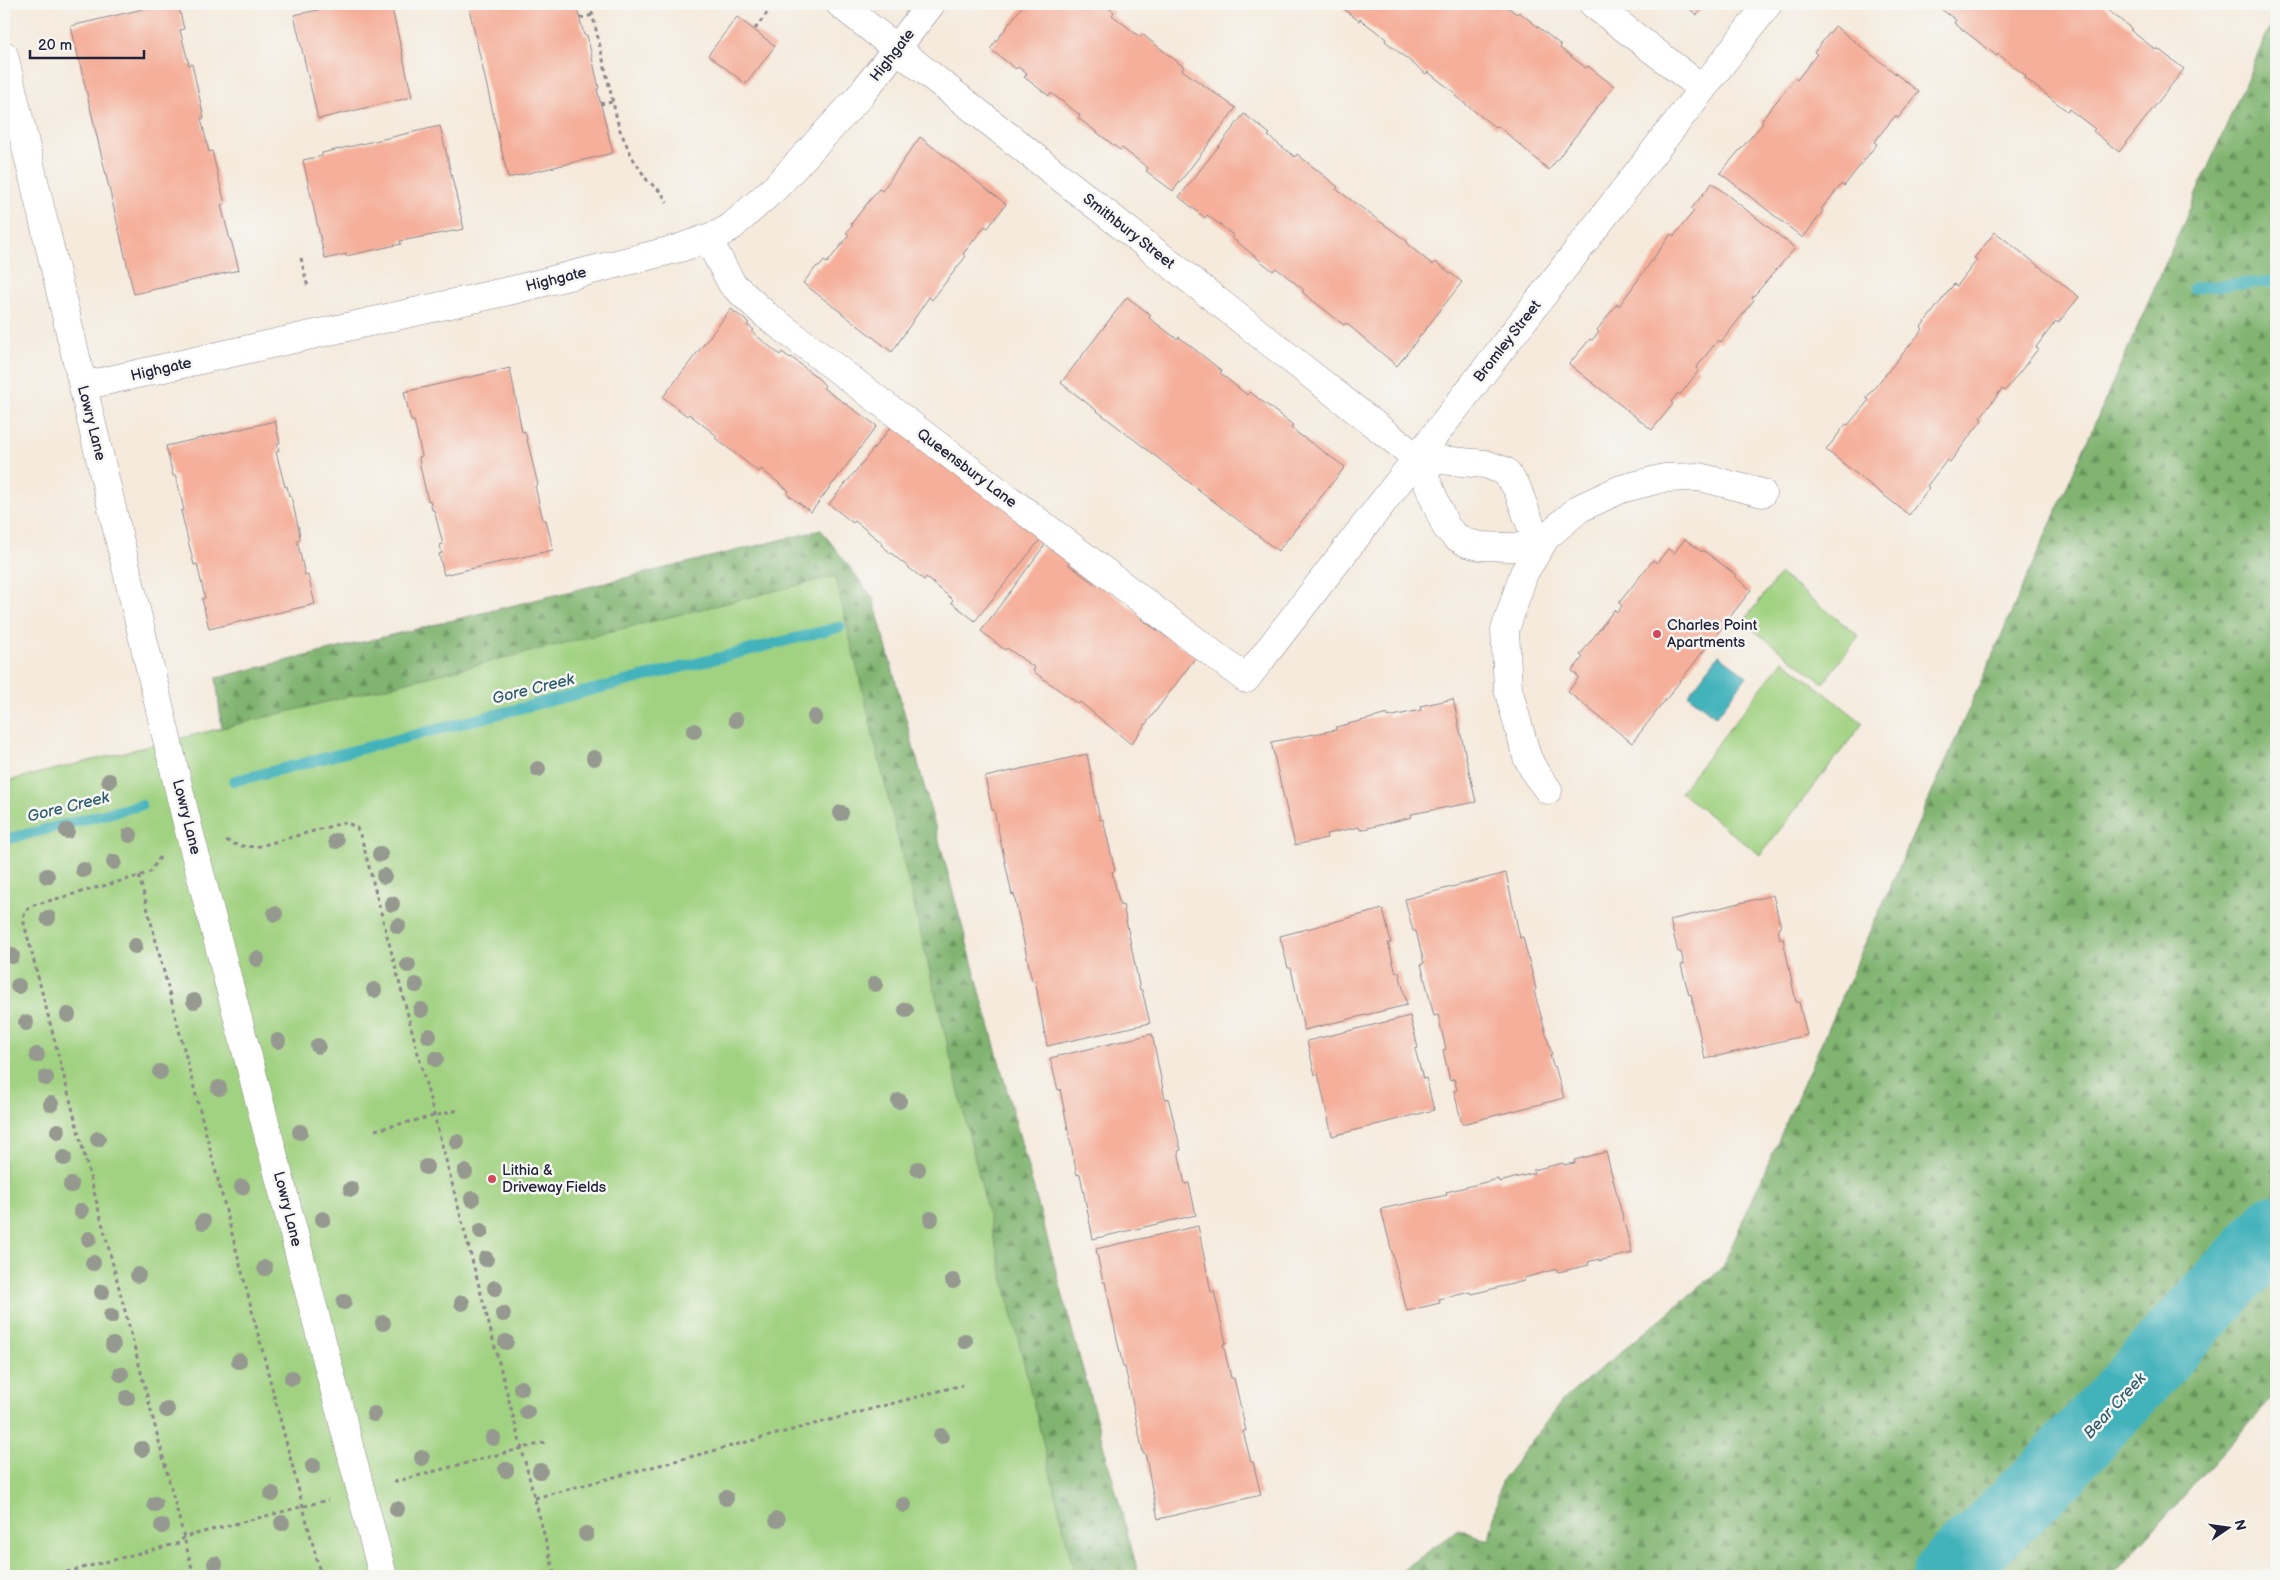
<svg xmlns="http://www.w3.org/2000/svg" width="2280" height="1580" font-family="'Balsamiq Sans',sans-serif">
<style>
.forest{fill:url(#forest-firs);stroke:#516b55}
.green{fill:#a1d281;stroke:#627a5e}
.water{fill:#42b2bb;stroke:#326a7b}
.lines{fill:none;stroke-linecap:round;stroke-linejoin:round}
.stream{stroke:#42b2bb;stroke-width:11}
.river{stroke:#42b2bb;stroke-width:68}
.building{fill:#f5af9a}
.minor-casing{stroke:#8c868c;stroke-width:29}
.path{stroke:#8c868c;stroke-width:3;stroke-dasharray:4 4;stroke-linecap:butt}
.minor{stroke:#fff;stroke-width:28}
.tree{fill:#96998f}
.poi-dot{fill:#d1495b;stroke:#f6f6f2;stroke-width:2}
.labels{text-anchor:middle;stroke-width:5;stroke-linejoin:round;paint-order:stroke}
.street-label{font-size:15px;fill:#22223b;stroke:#f6f6f2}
.poi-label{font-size:15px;fill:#22223b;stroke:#f6f6f2;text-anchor:start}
.water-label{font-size:16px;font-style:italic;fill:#2f5c6e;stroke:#f6f6f2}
</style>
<defs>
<pattern id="forest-firs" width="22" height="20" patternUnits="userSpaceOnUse" patternTransform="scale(1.25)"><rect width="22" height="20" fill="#80b46f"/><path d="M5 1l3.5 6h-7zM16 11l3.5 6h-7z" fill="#68925c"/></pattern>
</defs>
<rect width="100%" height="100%" fill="#f6f6f2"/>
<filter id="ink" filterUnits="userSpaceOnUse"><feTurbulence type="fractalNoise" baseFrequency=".02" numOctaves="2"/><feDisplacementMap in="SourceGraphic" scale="10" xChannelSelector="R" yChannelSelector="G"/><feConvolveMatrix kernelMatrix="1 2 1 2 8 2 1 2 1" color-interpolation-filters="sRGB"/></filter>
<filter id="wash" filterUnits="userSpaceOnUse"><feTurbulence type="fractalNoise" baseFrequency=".0096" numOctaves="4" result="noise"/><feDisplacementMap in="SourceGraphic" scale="20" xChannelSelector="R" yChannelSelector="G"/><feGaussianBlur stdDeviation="1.12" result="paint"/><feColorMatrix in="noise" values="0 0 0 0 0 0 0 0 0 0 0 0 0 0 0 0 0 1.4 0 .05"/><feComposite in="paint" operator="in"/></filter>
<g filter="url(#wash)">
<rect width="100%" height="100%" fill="#f5eadc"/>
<!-- forest -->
<g class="forest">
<polygon points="2276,13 2276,1393 2112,1576 1395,1576 1459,1529 1489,1541 1501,1482 1562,1401 1722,1268"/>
<polygon points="821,530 873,598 1139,1576 835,1576 225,756 216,678"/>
</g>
<!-- green -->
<g class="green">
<polygon points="1780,574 1859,636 1823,683 1743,622"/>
<polygon points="835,576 1075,1576 4,1576 4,782"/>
<polygon points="1783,660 1863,723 1760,855 1680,792"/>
</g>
<!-- water -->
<polygon class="water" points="1719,655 1747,676 1716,717 1688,695"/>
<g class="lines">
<!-- stream -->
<g class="stream">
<polyline points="2194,288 2276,281"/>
<polyline points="234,781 840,627"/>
<polyline points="4,840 141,805"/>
</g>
<!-- river -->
<polyline class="river" points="1946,1576 2058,1466 2276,1228"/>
</g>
<g id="blocks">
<!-- building -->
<g class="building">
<polygon points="164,4 178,4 184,29 180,30 189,65 192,64 204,118 201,118 209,152 212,151 225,204 221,205 230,240 231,240 239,270 134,294 71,26"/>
<polygon points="346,4 391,4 412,97 318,119 294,15"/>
<polygon points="468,4 576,4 584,35 587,35 599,88 597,89 613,153 508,178"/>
<polygon points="1024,4 1103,4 1114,12 1112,15 1140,37 1142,34 1184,67 1182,70 1236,108 1173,191 1146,171 1148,168 1122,148 1120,150 1078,118 1080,115 1051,93 1049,96 1024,77 1027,74 1018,67 1016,69 990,49"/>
<polygon points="1337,4 1503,4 1517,14 1519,12 1561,45 1560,48 1586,68 1588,66 1614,86 1549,170 1498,126 1496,128 1455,96 1456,94 1428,72 1426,74 1385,41 1386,39 1360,19 1359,21"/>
<polygon points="1683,4 1706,4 1697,15"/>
<polygon points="1934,4 2100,4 2132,29 2130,30 2156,50 2157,48 2184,69 2119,152 2093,131 2095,129 2069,109 2067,111 2025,78 2026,76 1998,54 1997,56 1954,23 1956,20"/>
<polygon points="737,17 775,46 746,84 708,55"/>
<polygon points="1835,26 1919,92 1898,118 1895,116 1874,142 1877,144 1844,186 1842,184 1821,209 1823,211 1803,238 1720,173 1763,123 1761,121 1795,78 1797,80 1817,54 1814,52"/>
<polygon points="1244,114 1270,134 1268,136 1295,157 1297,154 1338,187 1336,189 1408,242 1407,244 1433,265 1436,262 1462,282 1397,366 1346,323 1344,325 1302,292 1304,290 1276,268 1273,271 1231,237 1233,235 1207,215 1205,218 1179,197"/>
<polygon points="440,126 464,229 400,241 401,244 346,256 346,254 325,259 303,160 322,156 322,153"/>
<polygon points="920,137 1006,204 988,228 985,226 963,254 966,256 932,300 929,297 892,352 803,283 817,266 819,267 824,261 827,263 849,235 846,233 853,225 851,224 873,196 879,189 882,191"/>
<polygon points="1712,183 1795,248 1752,298 1754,300 1721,342 1718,340 1696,368 1699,370 1680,395 1678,393 1671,402 1673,404 1652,430 1569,364 1590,339 1592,340 1599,332 1597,330 1617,304 1619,306 1671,234 1674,236 1694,211 1691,209"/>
<polygon points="1995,232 2079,297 2058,323 2056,321 2036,347 2038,349 2005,391 2002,389 1980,418 1982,420 1950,462 1947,460 1927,486 1929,488 1909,515 1826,450 1846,424 1848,425 1869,400 1866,398 1923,329 1921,327 1954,284 1957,286 1977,260 1974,258"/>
<polygon points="1127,297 1151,315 1149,318 1177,339 1179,337 1222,371 1220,373 1247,395 1250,392 1293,425 1291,428 1300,435 1345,467 1278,551 1061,383"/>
<polygon points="731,309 749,323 747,325 754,330 752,332 780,355 782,352 790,358 791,357 819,379 825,386 823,388 877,426 811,512 787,494 789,491 761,469 759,472 715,438 717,436 689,414 687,416 663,397"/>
<polygon points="510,368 522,432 525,431 538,485 535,486 543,520 546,520 553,550 444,575 439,554 442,553 440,545 443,544 434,510 432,510 430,500 428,501 420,466 419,457 422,456 414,421 411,421 404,392"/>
<polygon points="899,417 1043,536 975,621 951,602 953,600 926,577 924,580 881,545 882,543 855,521 853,523 829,504"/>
<polygon points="275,421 280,443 277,443 279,451 276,452 285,487 287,486 289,496 291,496 299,530 300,540 297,540 305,575 308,575 315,604 209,629 202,599 205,598 197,564 194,565 181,511 184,510 176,476 173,476 166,446"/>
<polygon points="1685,539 1702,552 1703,550 1736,575 1735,577 1751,590 1632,743 1568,692 1579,677 1572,671 1583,657 1580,655 1614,610 1617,613 1622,606 1619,603 1653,560 1657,563 1668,549 1674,553"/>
<polygon points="1047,542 1070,562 1068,564 1097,586 1098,584 1107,590 1143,617 1141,619 1196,657 1131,744 1080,702 1078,704 1033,671 1035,668 1007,648 1005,650 981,631"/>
<polygon points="1453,699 1476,802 1411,814 1412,817 1360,830 1359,827 1326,834 1327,838 1295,845 1271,742 1336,730 1336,727 1388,714 1388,717 1421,710 1420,706"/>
<polygon points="1087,754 1100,820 1103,819 1115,871 1112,872 1120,906 1123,905 1140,990 1142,990 1150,1023 1047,1046 1035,980 1032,981 1014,894 1012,895 994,810 992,810 985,777"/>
<polygon points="1506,873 1520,938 1523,937 1536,989 1534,991 1552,1055 1550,1055 1553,1066 1555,1066 1564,1098 1462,1124 1454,1091 1457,1090 1454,1079 1450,1081 1443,1050 1446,1049 1438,1015 1434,1016 1421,964 1424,963 1416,931 1413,931 1405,899"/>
<polygon points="1773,895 1781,928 1778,928 1780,939 1783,938 1796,1002 1799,1002 1807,1035 1705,1059 1691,994 1689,995 1681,965 1684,964 1681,952 1678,952 1670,920"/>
<polygon points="1383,909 1391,943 1388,943 1396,973 1399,972 1407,1005 1304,1030 1291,968 1288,968 1280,936"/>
<polygon points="1410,1016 1418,1048 1415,1049 1423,1079 1426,1078 1434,1110 1332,1136 1318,1073 1315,1075 1307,1041"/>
<polygon points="1152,1034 1165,1099 1168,1098 1181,1150 1178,1151 1185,1184 1189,1183 1196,1215 1093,1239 1080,1174 1077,1175 1060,1089 1058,1090 1050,1058"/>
<polygon points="1606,1152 1632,1253 1599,1261 1599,1259 1588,1262 1589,1265 1558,1272 1557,1269 1524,1278 1524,1281 1472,1294 1471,1292 1439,1299 1440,1303 1407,1311 1381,1209 1447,1195 1446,1192 1498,1179 1499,1182 1534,1173 1533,1170 1563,1163 1564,1165 1575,1163 1574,1160"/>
<polygon points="1198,1226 1211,1292 1214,1291 1226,1343 1223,1344 1231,1378 1234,1378 1246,1431 1243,1431 1251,1462 1253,1462 1261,1495 1158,1519 1145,1453 1143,1453 1125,1367 1123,1367 1105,1282 1103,1282 1096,1249"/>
</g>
</g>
</g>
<g filter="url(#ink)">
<use href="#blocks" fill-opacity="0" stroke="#8c868c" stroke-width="1"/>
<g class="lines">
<!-- minor casing -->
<g class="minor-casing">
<g id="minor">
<polyline points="840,4 1417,458 1446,527 1455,536 1467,543 1480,546 1539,548 1517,488 1505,471 1485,464 1417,458"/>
<polyline points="1593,4 1702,88"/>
<polyline points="4,55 186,819 383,1576"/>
<polyline points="708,239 732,284 766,315 1246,679 1768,4"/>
<polyline points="83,386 513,290 680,248 719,234 731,227 776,187 859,97 931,4"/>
<polyline points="1548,790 1536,774 1527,757 1508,689 1505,630 1524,573 1546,537 1580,508 1621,489 1664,478 1700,477 1762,493"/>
</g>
</g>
<!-- path -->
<g class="path">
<polyline points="590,4 619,128 632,157 647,180 662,193 667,203"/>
<polyline points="580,18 593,15"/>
<polyline points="755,29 770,9"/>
<polyline points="600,104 612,102"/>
<polyline points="301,258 308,288"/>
<path d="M226,840C237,847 248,847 260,846L346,822L357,828L362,840L555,1576"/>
<polyline points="160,857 150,872 139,876 34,905 24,912 24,923 194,1576"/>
<polyline points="139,876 321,1576"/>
<polyline points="375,1130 459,1110"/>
<polyline points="394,1482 546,1442"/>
<polyline points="535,1498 962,1385"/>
<polyline points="51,1576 179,1543 184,1537 328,1500"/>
</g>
<!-- minor -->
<use href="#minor" class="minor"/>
</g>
<!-- trees -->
<g class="tree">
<circle cx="815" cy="717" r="8"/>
<circle cx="736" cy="720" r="8"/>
<circle cx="694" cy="731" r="8"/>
<circle cx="594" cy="758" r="8"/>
<circle cx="538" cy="769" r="8"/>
<circle cx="109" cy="781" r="8"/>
<circle cx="841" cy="813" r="8"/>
<circle cx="67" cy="831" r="8"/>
<circle cx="130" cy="835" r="8"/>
<circle cx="336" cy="841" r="8"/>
<circle cx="380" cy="854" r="8"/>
<circle cx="114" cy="862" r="8"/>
<circle cx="83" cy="870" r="8"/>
<circle cx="47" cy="876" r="8"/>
<circle cx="384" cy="876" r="8"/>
<circle cx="392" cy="904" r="8"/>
<circle cx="275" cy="914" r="8"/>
<circle cx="48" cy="918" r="8"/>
<circle cx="398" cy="926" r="8"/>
<circle cx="135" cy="946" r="8"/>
<circle cx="12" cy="956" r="8"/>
<circle cx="257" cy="959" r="8"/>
<circle cx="408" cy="965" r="8"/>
<circle cx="875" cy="984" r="8"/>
<circle cx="416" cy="985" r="8"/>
<circle cx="18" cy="986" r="8"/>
<circle cx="374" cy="990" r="8"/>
<circle cx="194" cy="1001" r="8"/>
<circle cx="421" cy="1010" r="8"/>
<circle cx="906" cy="1010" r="8"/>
<circle cx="68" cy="1015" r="8"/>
<circle cx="26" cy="1023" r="8"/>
<circle cx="429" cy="1036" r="8"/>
<circle cx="278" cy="1041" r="8"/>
<circle cx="318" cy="1046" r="8"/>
<circle cx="37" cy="1055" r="8"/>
<circle cx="436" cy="1059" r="8"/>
<circle cx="160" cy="1072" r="8"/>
<circle cx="46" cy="1078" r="8"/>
<circle cx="219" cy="1088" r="8"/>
<circle cx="899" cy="1101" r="8"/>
<circle cx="51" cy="1104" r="8"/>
<circle cx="58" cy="1131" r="8"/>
<circle cx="300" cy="1132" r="8"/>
<circle cx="98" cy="1139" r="8"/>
<circle cx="457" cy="1142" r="8"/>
<circle cx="64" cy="1158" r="8"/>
<circle cx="426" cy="1167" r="8"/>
<circle cx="918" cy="1169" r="8"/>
<circle cx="465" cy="1172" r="8"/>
<circle cx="71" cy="1185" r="8"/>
<circle cx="242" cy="1187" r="8"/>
<circle cx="351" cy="1189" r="8"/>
<circle cx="472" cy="1199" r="8"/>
<circle cx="81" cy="1211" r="8"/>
<circle cx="323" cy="1219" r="8"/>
<circle cx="931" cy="1219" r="8"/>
<circle cx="203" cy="1222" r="8"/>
<circle cx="481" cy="1231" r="8"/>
<circle cx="89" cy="1239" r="8"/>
<circle cx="486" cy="1259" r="8"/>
<circle cx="93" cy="1263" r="8"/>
<circle cx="265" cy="1268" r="8"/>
<circle cx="138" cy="1275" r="8"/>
<circle cx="953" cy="1281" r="8"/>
<circle cx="495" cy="1288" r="8"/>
<circle cx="102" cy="1292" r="8"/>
<circle cx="344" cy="1302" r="8"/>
<circle cx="462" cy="1303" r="8"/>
<circle cx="503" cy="1314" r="8"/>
<circle cx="111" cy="1316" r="8"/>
<circle cx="383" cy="1323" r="8"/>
<circle cx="965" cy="1341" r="8"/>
<circle cx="506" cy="1342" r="8"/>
<circle cx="113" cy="1345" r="8"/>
<circle cx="239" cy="1361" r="8"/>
<circle cx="121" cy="1374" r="8"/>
<circle cx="292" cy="1378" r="8"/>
<circle cx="521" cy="1388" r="8"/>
<circle cx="127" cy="1398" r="8"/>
<circle cx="167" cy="1410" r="8"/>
<circle cx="527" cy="1412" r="8"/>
<circle cx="374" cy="1414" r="8"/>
<circle cx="941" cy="1436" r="8"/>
<circle cx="493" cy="1438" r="8"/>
<circle cx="142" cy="1449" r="8"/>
<circle cx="422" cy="1458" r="8"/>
<circle cx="313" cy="1466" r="8"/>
<circle cx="506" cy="1470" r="8"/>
<circle cx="540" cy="1471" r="8"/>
<circle cx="272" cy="1494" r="8"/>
<circle cx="726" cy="1498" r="8"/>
<circle cx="155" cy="1504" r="8"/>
<circle cx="904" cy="1505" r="8"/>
<circle cx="397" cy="1509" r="8"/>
<circle cx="777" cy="1520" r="8"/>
<circle cx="282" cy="1523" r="8"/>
<circle cx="162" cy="1526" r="8"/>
<circle cx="586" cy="1534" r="8"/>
<circle cx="215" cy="1564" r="8"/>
</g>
</g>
<!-- markers -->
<g class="poi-dot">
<circle cx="1657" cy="634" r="5"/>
<circle cx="492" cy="1179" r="5"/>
</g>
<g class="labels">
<!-- street labels -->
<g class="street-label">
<text transform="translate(892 55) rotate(-52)" y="5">Highgate</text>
<text transform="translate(1129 231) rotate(38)" y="5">Smithbury Street</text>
<text transform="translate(556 279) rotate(-14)" y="5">Highgate</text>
<text transform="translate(1507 341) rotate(-52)" y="5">Bromley Street</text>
<text transform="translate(161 369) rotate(-13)" y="5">Highgate</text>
<text transform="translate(92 423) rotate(76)" y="5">Lowry Lane</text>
<text transform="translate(967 468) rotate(37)" y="5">Queensbury Lane</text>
<text transform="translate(187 817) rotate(76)" y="5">Lowry Lane</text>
<text transform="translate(288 1209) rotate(76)" y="5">Lowry Lane</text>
</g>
<!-- poi labels -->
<g class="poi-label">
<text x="1667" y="630">Charles Point<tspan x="1667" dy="17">Apartments</tspan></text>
<text x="502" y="1175">Lithia &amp;<tspan x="502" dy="17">Driveway Fields</tspan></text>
</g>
<!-- water labels -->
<g class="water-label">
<text transform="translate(533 688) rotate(-14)" y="6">Gore Creek</text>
<text transform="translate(68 806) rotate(-14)" y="6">Gore Creek</text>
<text transform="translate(2114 1405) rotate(-47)" y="6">Bear Creek</text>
</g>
</g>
<!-- margin -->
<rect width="2280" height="1580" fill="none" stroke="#f6f6f2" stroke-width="20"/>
<!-- north arrow -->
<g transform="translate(2228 1528) rotate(77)" stroke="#f6f6f2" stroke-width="4" paint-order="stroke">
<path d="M0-4L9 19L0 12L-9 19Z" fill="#22223b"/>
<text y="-8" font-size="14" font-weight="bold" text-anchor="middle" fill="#22223b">N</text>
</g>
<!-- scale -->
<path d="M30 50v8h114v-8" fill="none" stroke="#22223b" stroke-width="2.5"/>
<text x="38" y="50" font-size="15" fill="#22223b" stroke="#f6f6f2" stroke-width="4" paint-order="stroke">20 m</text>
</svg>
